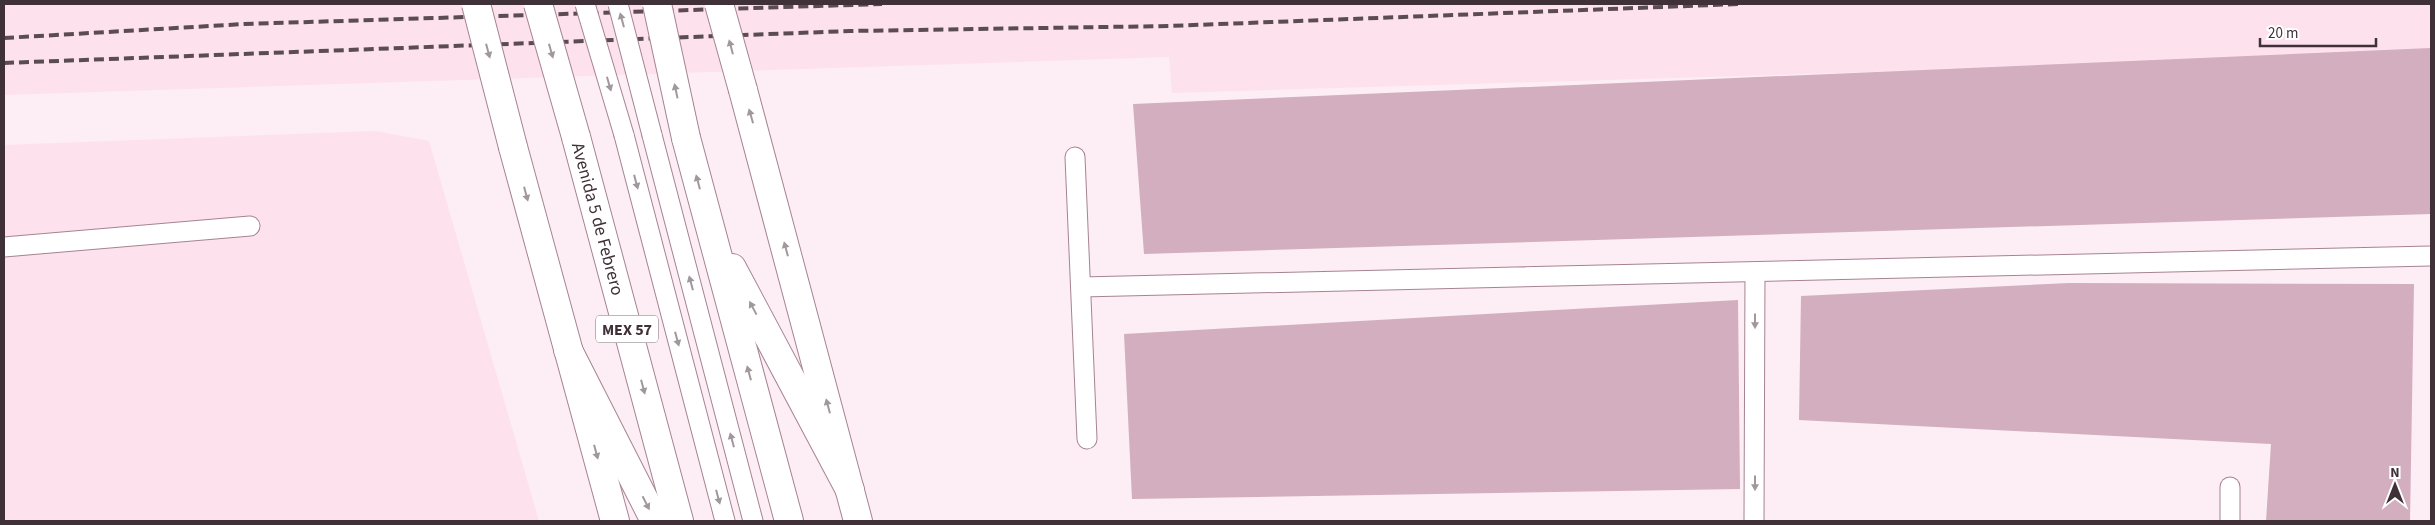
<svg xmlns="http://www.w3.org/2000/svg" width="2435" height="525" font-family="'Source Sans 3',sans-serif">
<style>
.built{fill:#fde1ed}
.building{fill:#d2aebe}
.lines{fill:none;stroke-linecap:round;stroke-linejoin:round}
.service-casing{stroke:#a68393;stroke-width:21}
.secondary-casing{stroke:#a68393;stroke-width:30}
.trunk-casing{stroke:#a68393;stroke-width:30}
.service{stroke:#fff;stroke-width:19}
.secondary{stroke:#fff;stroke-width:28}
.trunk{stroke:#fff;stroke-width:28}
.rail{stroke:#5b4c53;stroke-width:4;stroke-dasharray:10 5;stroke-linecap:butt}
.service-bridge-casing{stroke:#a68393;stroke-width:21;stroke-linecap:butt}
.secondary-bridge-casing{stroke:#a68393;stroke-width:30;stroke-linecap:butt}
.trunk-bridge-casing{stroke:#a68393;stroke-width:30;stroke-linecap:butt}
.service-bridge{stroke:#fff;stroke-width:19}
.secondary-bridge{stroke:#fff;stroke-width:28}
.trunk-bridge{stroke:#fff;stroke-width:28}
.oneway{fill:#a0989c}
.labels{text-anchor:middle;stroke-width:4;stroke-linejoin:round;paint-order:stroke}
.shield{fill:#fff;stroke:#796f74;stroke-width:1}
.shield-label{font-size:16px;font-weight:bold;fill:#403138}
.street-label{font-size:18px;fill:#403138;stroke:#fff}
</style>
<rect width="100%" height="100%" fill="#fdedf4"/>
<!-- built -->
<g class="built">
<polygon points="4,4 2431,4 2431,55 1172,93 1169,57 4,95"/>
<polygon points="376,131 429,141 539,521 4,521 4,145"/>
</g>
<!-- building -->
<g class="building">
<polygon points="2431,48 2431,214 1144,254 1133,104"/>
<polygon points="2069,283 2414,284 2410,521 2266,521 2271,444 1799,420 1801,296"/>
<polygon points="1738,300 1740,489 1132,499 1124,334"/>
</g>
<g class="lines">
<!-- service casing -->
<g class="service-casing">
<g id="service">
<polyline points="624,135 725,521"/>
<polyline points="652,135 753,521"/>
<polyline points="1075,157 1087,439"/>
<polyline points="4,247 250,226"/>
<polyline points="1081,287 2431,256"/>
<polyline points="2230,487 2230,521"/>
<polyline points="1754,521 1755,272"/>
</g>
</g>
<!-- secondary casing -->
<g class="secondary-casing">
<g id="secondary">
<polyline points="743,90 858,521"/>
<polyline points="513,147 615,521"/>
</g>
</g>
<!-- trunk casing -->
<g class="trunk-casing">
<g id="trunk">
<polyline points="576,137 679,521"/>
<polyline points="686,138 789,521"/>
<polyline points="732,268 850,490"/>
<polyline points="568,350 655,521"/>
</g>
</g>
<!-- service -->
<use href="#service" class="service"/>
<!-- secondary -->
<use href="#secondary" class="secondary"/>
<!-- trunk -->
<use href="#trunk" class="trunk"/>
<!-- rail -->
<g class="rail">
<polyline points="4,38 244,24 882,4"/>
<polyline points="4,63 850,31 1169,26 1739,4"/>
</g>
<!-- service-bridge casing -->
<g class="service-bridge-casing">
<g id="service-bridge">
<polyline points="585,4 624,135"/>
<polyline points="618,4 652,135"/>
</g>
</g>
<!-- secondary-bridge casing -->
<g class="secondary-bridge-casing">
<g id="secondary-bridge">
<polyline points="476,4 513,147"/>
<polyline points="719,4 743,90"/>
</g>
</g>
<!-- trunk-bridge casing -->
<g class="trunk-bridge-casing">
<g id="trunk-bridge">
<polyline points="538,4 576,137"/>
<polyline points="657,4 686,138"/>
</g>
</g>
<!-- service-bridge -->
<use href="#service-bridge" class="service-bridge"/>
<!-- secondary-bridge -->
<use href="#secondary-bridge" class="secondary-bridge"/>
<!-- trunk-bridge -->
<use href="#trunk-bridge" class="trunk-bridge"/>
</g>
<!-- one-way arrows -->
<defs><path id="oneway-solid" d="M-6-.8H1V-3.2L6.5 0L1 3.2V.8H-6Z" transform="scale(1.25)"/></defs>
<g class="oneway">
<use href="#oneway-solid" transform="translate(622 20) rotate(-105)"/>
<use href="#oneway-solid" transform="translate(731 47) rotate(-105)"/>
<use href="#oneway-solid" transform="translate(488 51) rotate(75)"/>
<use href="#oneway-solid" transform="translate(551 51) rotate(74)"/>
<use href="#oneway-solid" transform="translate(609 84) rotate(74)"/>
<use href="#oneway-solid" transform="translate(676 91) rotate(-102)"/>
<use href="#oneway-solid" transform="translate(751 116) rotate(-106)"/>
<use href="#oneway-solid" transform="translate(636 182) rotate(75)"/>
<use href="#oneway-solid" transform="translate(698 182) rotate(-105)"/>
<use href="#oneway-solid" transform="translate(526 194) rotate(75)"/>
<use href="#oneway-solid" transform="translate(786 249) rotate(-105)"/>
<use href="#oneway-solid" transform="translate(691 283) rotate(-105)"/>
<use href="#oneway-solid" transform="translate(753 308) rotate(-118)"/>
<use href="#oneway-solid" transform="translate(1755 321) rotate(90)"/>
<use href="#oneway-solid" transform="translate(677 339) rotate(75)"/>
<use href="#oneway-solid" transform="translate(749 373) rotate(-105)"/>
<use href="#oneway-solid" transform="translate(643 387) rotate(75)"/>
<use href="#oneway-solid" transform="translate(828 406) rotate(-105)"/>
<use href="#oneway-solid" transform="translate(732 440) rotate(-105)"/>
<use href="#oneway-solid" transform="translate(596 452) rotate(75)"/>
<use href="#oneway-solid" transform="translate(1755 483) rotate(90)"/>
<use href="#oneway-solid" transform="translate(718 497) rotate(75)"/>
<use href="#oneway-solid" transform="translate(646 503) rotate(63)"/>
</g>
<g class="labels">
<!-- shield labels -->
<rect class="shield" x="596" y="315.5" width="62" height="27" rx="4"/>
<g class="shield-label">
<text x="627" y="335">MEX 57</text>
</g>
<!-- street labels -->
<g class="street-label">
<text transform="translate(598 219) rotate(75)" y="6">Avenida 5 de Febrero</text>
</g>
</g>
<!-- border -->
<rect width="2435" height="525" fill="none" stroke="#403138" stroke-width="10"/>
<!-- north arrow -->
<g transform="translate(2395 485)" stroke="#ffffff" stroke-width="4" paint-order="stroke">
<path d="M0-4L9 19L0 12L-9 19Z" fill="#403138"/>
<text y="-8" font-size="14" font-weight="bold" text-anchor="middle" fill="#403138">N</text>
</g>
<!-- scale -->
<path d="M2260 38v8h116v-8" fill="none" stroke="#403138" stroke-width="2.5"/>
<text x="2268" y="38" font-size="15" fill="#403138" stroke="#ffffff" stroke-width="4" paint-order="stroke">20 m</text>
</svg>
